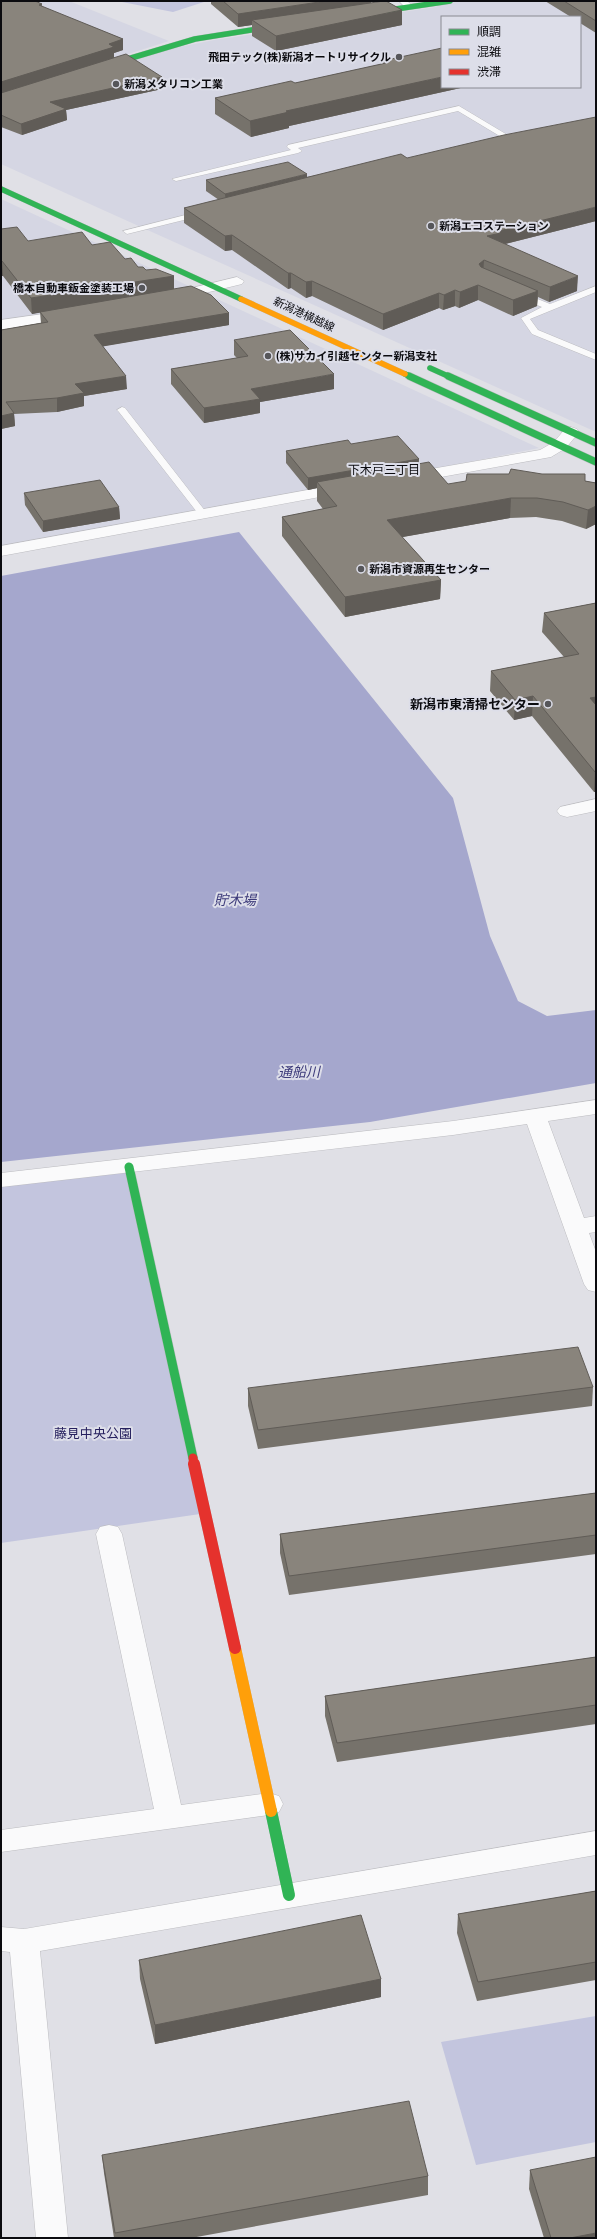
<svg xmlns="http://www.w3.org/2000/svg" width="597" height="2239" font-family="Cabin,'Noto Sans JP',sans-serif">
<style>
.built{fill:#d5d6e3;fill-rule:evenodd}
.green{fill:#c3c5de}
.water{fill:#a5a7cd}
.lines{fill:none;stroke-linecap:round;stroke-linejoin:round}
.lane-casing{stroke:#bcbcc0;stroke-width:1}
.street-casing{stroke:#bcbcc0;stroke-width:1}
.fast-far3-casing{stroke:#bcbcc0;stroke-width:6}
.fast-far2-casing{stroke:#bcbcc0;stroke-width:8}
.fast-far1-casing{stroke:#bcbcc0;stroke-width:10}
.fast-casing{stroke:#bcbcc0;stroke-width:12}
.slow-far1-casing{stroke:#bcbcc0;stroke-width:6}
.slow-casing{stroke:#bcbcc0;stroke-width:12}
.jam-far1-casing{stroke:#bcbcc0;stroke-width:10}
.jam-casing{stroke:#bcbcc0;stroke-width:12}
.lane{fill:#fafafb;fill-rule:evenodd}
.street{fill:#fafafb;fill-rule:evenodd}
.fast-far3{stroke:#30b455;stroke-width:5.5}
.fast-far2{stroke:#30b455;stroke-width:7}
.fast-far1{stroke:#30b455;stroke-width:9}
.fast{stroke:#30b455;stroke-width:12}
.slow-far1{stroke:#ff9f0a;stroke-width:5.5}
.slow{stroke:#ff9f0a;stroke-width:12}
.jam-far1{stroke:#e5322d;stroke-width:9}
.jam{stroke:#e5322d;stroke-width:12}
.wall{fill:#76726b}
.shaded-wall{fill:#605c57}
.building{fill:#89847c;stroke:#605c57}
.poi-dot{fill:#56565a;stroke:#dddee9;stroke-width:1.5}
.labels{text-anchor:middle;stroke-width:4;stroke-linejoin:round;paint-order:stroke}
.far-poi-label{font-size:11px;font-weight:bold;fill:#0b0b0f;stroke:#dddee9;text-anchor:start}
.far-street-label{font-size:11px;fill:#0b0b0f;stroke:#dddee9}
.far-neighbourhood-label{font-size:12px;fill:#0b0b0f;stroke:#dddee9}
.poi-label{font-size:13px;font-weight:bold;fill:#0b0b0f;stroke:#dddee9;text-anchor:end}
.park-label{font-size:13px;fill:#26205e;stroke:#dddee9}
.water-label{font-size:14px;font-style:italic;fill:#3c3a7a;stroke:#dddee9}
</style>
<rect width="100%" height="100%" fill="#e0e0e6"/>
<!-- built -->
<g class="built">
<polygon points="1,1 69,1 169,41 1,95"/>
<path d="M446,1H596V432L1,164V104L164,50L214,40L436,7ZM442,17H580V87H442Z"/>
<polygon points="1,199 539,448 1,556"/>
</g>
<!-- green -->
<g class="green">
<polygon points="117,1 207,1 173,12"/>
<polygon points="129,1167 207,1513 1,1543 1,1180"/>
<polygon points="596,2016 596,2142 476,2165 441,2042"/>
</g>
<!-- water -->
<polygon class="water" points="239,532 453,798 490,936 518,1001 547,1016 596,1010 596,1083 370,1122 1,1162 1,576"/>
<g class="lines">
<!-- lane casing -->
<g class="lane-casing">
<g id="lane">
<polygon points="399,1 407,1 414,7 407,9"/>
<polygon points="459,106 514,139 497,143 497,139 503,138 458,111 298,148 302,151 298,153 176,181 172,179 291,150 287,147 288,145"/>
<polygon points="201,211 204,211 204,215 127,234 123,231"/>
<polygon points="596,286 596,292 530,319 538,330 596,354 596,360 532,334 521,318 542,307 519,298 519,294 525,294 550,304"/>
<polygon points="122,407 125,408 206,512 206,516 200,516 119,412 117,410"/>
</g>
</g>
<!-- street casing -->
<g class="street-casing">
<g id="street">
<polygon points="237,277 244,281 242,284 172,301 167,300 165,297 167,294"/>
<polygon points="71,310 76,311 78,314 76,317 1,330 1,320"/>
<polygon points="571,427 577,429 579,432 566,448 551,457 408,483 402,481 400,478 402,475 408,473 540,450 554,442 565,429"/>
<polygon points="346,483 352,485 354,488 352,491 1,556 1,546"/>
<polygon points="596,799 596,811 567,817 560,815 557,811 560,807"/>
<polygon points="596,1100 596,1114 548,1121 584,1218 596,1216 596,1232 589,1233 596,1252 596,1292 588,1290 584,1284 527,1124 453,1135 1,1187 1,1173 453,1121"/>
<polygon points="109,1525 118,1527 122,1534 181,1805 269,1793 279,1796 283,1804 279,1812 269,1815 1,1852 1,1830 154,1809 96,1534 100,1527"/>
<polygon points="596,1831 596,1855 40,1951 68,2238 36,2238 10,1952 1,1951 1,1927 24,1929"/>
</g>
</g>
<!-- fast-far3 casing -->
<g class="fast-far3-casing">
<g id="fast-far3">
<polyline points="369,13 450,1"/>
<polyline points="101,67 195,39 282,25"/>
<polyline points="1,189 241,299"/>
<polyline points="430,368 450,377"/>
<polyline points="405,374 411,377"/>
</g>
</g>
<!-- fast-far2 casing -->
<g class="fast-far2-casing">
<g id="fast-far2">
<polyline points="409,376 596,462"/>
<polyline points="448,376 596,443"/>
</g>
</g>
<!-- fast-far1 casing -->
<g class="fast-far1-casing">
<polyline id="fast-far1" points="129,1167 193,1458"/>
</g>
<!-- fast casing -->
<g class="fast-casing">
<polyline id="fast" points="271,1811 289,1895"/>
</g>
<!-- slow-far1 casing -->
<g class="slow-far1-casing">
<polyline id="slow-far1" points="241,299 405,374"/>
</g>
<!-- slow casing -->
<g class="slow-casing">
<polyline id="slow" points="235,1648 271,1811"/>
</g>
<!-- jam-far1 casing -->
<g class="jam-far1-casing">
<polyline id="jam-far1" points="193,1458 194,1465"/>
</g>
<!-- jam casing -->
<g class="jam-casing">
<polyline id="jam" points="194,1464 235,1648"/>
</g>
<!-- lane -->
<use href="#lane" class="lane"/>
<!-- street -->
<use href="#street" class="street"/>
<!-- fast-far3 -->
<use href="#fast-far3" class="fast-far3"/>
<!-- fast-far2 -->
<use href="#fast-far2" class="fast-far2"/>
<!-- fast-far1 -->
<use href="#fast-far1" class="fast-far1"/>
<!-- fast -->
<use href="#fast" class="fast"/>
<!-- slow-far1 -->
<use href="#slow-far1" class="slow-far1"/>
<!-- slow -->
<use href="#slow" class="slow"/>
<!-- jam-far1 -->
<use href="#jam-far1" class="jam-far1"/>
<!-- jam -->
<use href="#jam" class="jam"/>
</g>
<!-- wall -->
<g class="wall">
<polygon points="1,1 42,4 42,7 123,39 123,50 114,53 114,58 162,77 162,89 66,110 67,120 22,135 1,127"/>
<polygon points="211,1 371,1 371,3 402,25 276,51 252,36 252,25 238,27 211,4"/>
<polygon points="545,1 596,1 596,33 580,23 580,17 571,17"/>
<polygon points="382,61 442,87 465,87 289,126 289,128 251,137 215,114 215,98 295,83 382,64"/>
<polygon points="407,158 596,221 505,244 577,291 549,302 538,297 537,306 513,316 478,300 459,308 455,306 443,310 439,308 383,330 312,296 306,298 291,288 288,289 232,250 225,251 184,223 184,208 219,200 206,191 206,180 307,177"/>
<polygon points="1,229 28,241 125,259 138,267 146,270 174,276 174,289 229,313 229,325 103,346 127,389 84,396 84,406 57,412 14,414 15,426 1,429 1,330 41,323 40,312 32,314 3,276 1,276"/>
<polygon points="234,340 334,389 260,402 260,413 204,423 171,384 171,369 237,358 234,355"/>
<polygon points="351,444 419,459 418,464 448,484 585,481 596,483 596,524 586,529 562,521 536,517 510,518 402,537 441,580 440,599 345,617 282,536 282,517 323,509 317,501 317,488 308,490 286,463 286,451"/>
<polygon points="24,493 119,507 120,519 43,532 25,505"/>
<polygon points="596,603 596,792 594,792 532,716 514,720 490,691 491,671 564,657 542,632 544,613"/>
<polygon points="593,1387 592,1406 258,1449 248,1406 248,1388"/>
<polygon points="596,1493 596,1554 289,1595 280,1553 280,1534"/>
<polygon points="596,1657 596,1724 337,1762 325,1716 325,1696"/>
<polygon points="596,1891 596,1980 477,2001 457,1933 458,1914"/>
<polygon points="139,1960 381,1979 381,1997 155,2044 140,1979"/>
<polygon points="102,2155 428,2176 428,2195 191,2238 114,2238 104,2173"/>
<polygon points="530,2170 596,2238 544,2238 529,2189"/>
</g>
<!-- shaded-wall -->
<g class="shaded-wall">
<polygon points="326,1 371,1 371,7 252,20 252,25 238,27 238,14"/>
<polygon points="402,10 402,25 276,51 276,36"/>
<polygon points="123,39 123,50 114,53 114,58 1,93 1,82"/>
<polygon points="162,77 162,89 66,110 67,120 22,135 21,124 50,102"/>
<polygon points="442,77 442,87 465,87 289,126 289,128 251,137 250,121 286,111"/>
<polygon points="307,174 307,184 226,204 225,194"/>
<polygon points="596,207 596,221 501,245 487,236 499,231"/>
<polygon points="232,235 232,250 225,251 225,236"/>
<polygon points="484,260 483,275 479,264"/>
<polygon points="1,261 2,261 3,276 1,276"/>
<polygon points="288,273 291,273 291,288 288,289"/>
<polygon points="174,276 174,291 32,314 31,298"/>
<polygon points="578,276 577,291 549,302 550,287"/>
<polygon points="312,281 312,296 306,298 306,282"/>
<polygon points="478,285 478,300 459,308 460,292"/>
<polygon points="455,290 455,306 443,310 444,295"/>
<polygon points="538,291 537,306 513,316 513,300"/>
<polygon points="439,293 439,308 383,330 383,314"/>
<polygon points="229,313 229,325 94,348 94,335"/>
<polygon points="334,374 334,389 260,402 260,413 204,423 204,408 251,389"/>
<polygon points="126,376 127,389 84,396 84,406 57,412 57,398 75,384"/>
<polygon points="14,413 15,426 1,429 1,416"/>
<polygon points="419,459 418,470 317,482 317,488 308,490 308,478"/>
<polygon points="511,498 510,518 386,540 387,520"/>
<polygon points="596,506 596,524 586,529 588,510"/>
<polygon points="119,507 120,519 43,532 43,521"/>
<polygon points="441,580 440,599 345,617 345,597"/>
<polygon points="533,696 532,716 514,720 515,700"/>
<polygon points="596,697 596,716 590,698"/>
<polygon points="595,772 596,772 596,792 594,792"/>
<polygon points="381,1979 381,1997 155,2044 155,2025"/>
<polygon points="596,2233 596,2238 570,2238"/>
</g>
<!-- building -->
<g class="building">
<polygon points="1,1 35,1 42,4 39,5 123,39 109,44 114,47 1,82"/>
<polygon points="223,1 326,1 238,14"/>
<polygon points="384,1 386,1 402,10 276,36 252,20"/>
<polygon points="564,1 596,1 596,21"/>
<polygon points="442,48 442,77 286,111 289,112 250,121 215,98 291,81 295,83 386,63 382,61"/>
<polygon points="126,54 162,77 50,102 66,109 21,124 1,115 1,93"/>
<polygon points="596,117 596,207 499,231 501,233 487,236 578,276 550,287 484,260 479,264 481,267 538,291 513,300 478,285 460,292 455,290 444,295 439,293 383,314 312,281 306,282 291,273 288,273 232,235 225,236 184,208 401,154 407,158 504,135"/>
<polygon points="288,162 307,174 225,194 206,180"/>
<polygon points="17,227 28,241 82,232 92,245 110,242 125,259 131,258 138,267 143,267 146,270 156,269 174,276 31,298 2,261 1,261 1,229"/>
<polygon points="191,286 211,295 229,313 94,335 126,376 75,384 84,393 57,398 6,402 14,413 1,416 1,330 48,322 40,312"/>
<polygon points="290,330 334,374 251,389 260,399 204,408 171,369 248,356 234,340"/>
<polygon points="398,436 419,459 308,478 286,451 348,440 351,444"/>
<polygon points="429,462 448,484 466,481 467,474 509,474 511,469 542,474 585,474 585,481 596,483 596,506 588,510 563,502 537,498 511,498 387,520 441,580 345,597 282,517 337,506 317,482"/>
<polygon points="100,480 119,507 43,521 24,493"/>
<polygon points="596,603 596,697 590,698 596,705 596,772 595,772 533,696 515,700 491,671 579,654 544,613"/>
<polygon points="578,1347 593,1387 258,1430 248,1388"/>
<polygon points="596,1493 596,1535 289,1576 280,1534"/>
<polygon points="596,1657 596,1705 337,1743 325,1696"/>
<polygon points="596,1891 596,1962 478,1982 458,1914"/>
<polygon points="361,1915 381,1979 155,2025 139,1960"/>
<polygon points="409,2101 428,2176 115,2233 102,2155"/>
<polygon points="596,2157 596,2233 570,2238 551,2238 530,2170"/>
</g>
<!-- markers -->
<g class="poi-dot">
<circle cx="399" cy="57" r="4"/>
<circle cx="116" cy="84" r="4"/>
<circle cx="431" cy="226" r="4"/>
<circle cx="142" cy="288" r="4"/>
<circle cx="268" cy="356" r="4"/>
<circle cx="361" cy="569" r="4"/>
<circle cx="548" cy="704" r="4"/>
</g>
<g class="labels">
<!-- far-poi labels -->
<g class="far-poi-label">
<text x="391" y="61" text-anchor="end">飛田テック(株)新潟オートリサイクル</text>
<text x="124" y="88">新潟メタリコン工業</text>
<text x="439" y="230">新潟エコステーション</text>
<text x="134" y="292" text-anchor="end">橋本自動車鈑金塗装工場</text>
<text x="276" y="360">(株)サカイ引越センター新潟支社</text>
<text x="369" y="573">新潟市資源再生センター</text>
</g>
<!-- far-street labels -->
<g class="far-street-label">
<text transform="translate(304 314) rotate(25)" y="4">新潟港横越線</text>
</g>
<!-- far-neighbourhood labels -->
<g class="far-neighbourhood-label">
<text x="384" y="474">下木戸三丁目</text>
</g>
<!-- poi labels -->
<g class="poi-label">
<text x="540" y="709">新潟市東清掃センター</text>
</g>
<!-- park labels -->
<g class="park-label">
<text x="93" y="1438">藤見中央公園</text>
</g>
<!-- water labels -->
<g class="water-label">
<text x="235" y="905">貯木場</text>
<text transform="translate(299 1072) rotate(-1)" y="5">通船川</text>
</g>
</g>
<!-- border -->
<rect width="597" height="2239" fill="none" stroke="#0b0b0f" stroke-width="4"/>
<!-- legend -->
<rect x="441" y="16" width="140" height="72" fill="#dddee9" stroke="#898a92"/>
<rect x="449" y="29" width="20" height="6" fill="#30b455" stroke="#898a92"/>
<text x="477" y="36" font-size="12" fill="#0b0b0f">順調</text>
<rect x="449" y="49" width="20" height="6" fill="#ff9f0a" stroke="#898a92"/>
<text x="477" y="56" font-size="12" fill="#0b0b0f">混雑</text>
<rect x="449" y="69" width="20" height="6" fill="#e5322d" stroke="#898a92"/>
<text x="477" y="76" font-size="12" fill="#0b0b0f">渋滞</text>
</svg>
